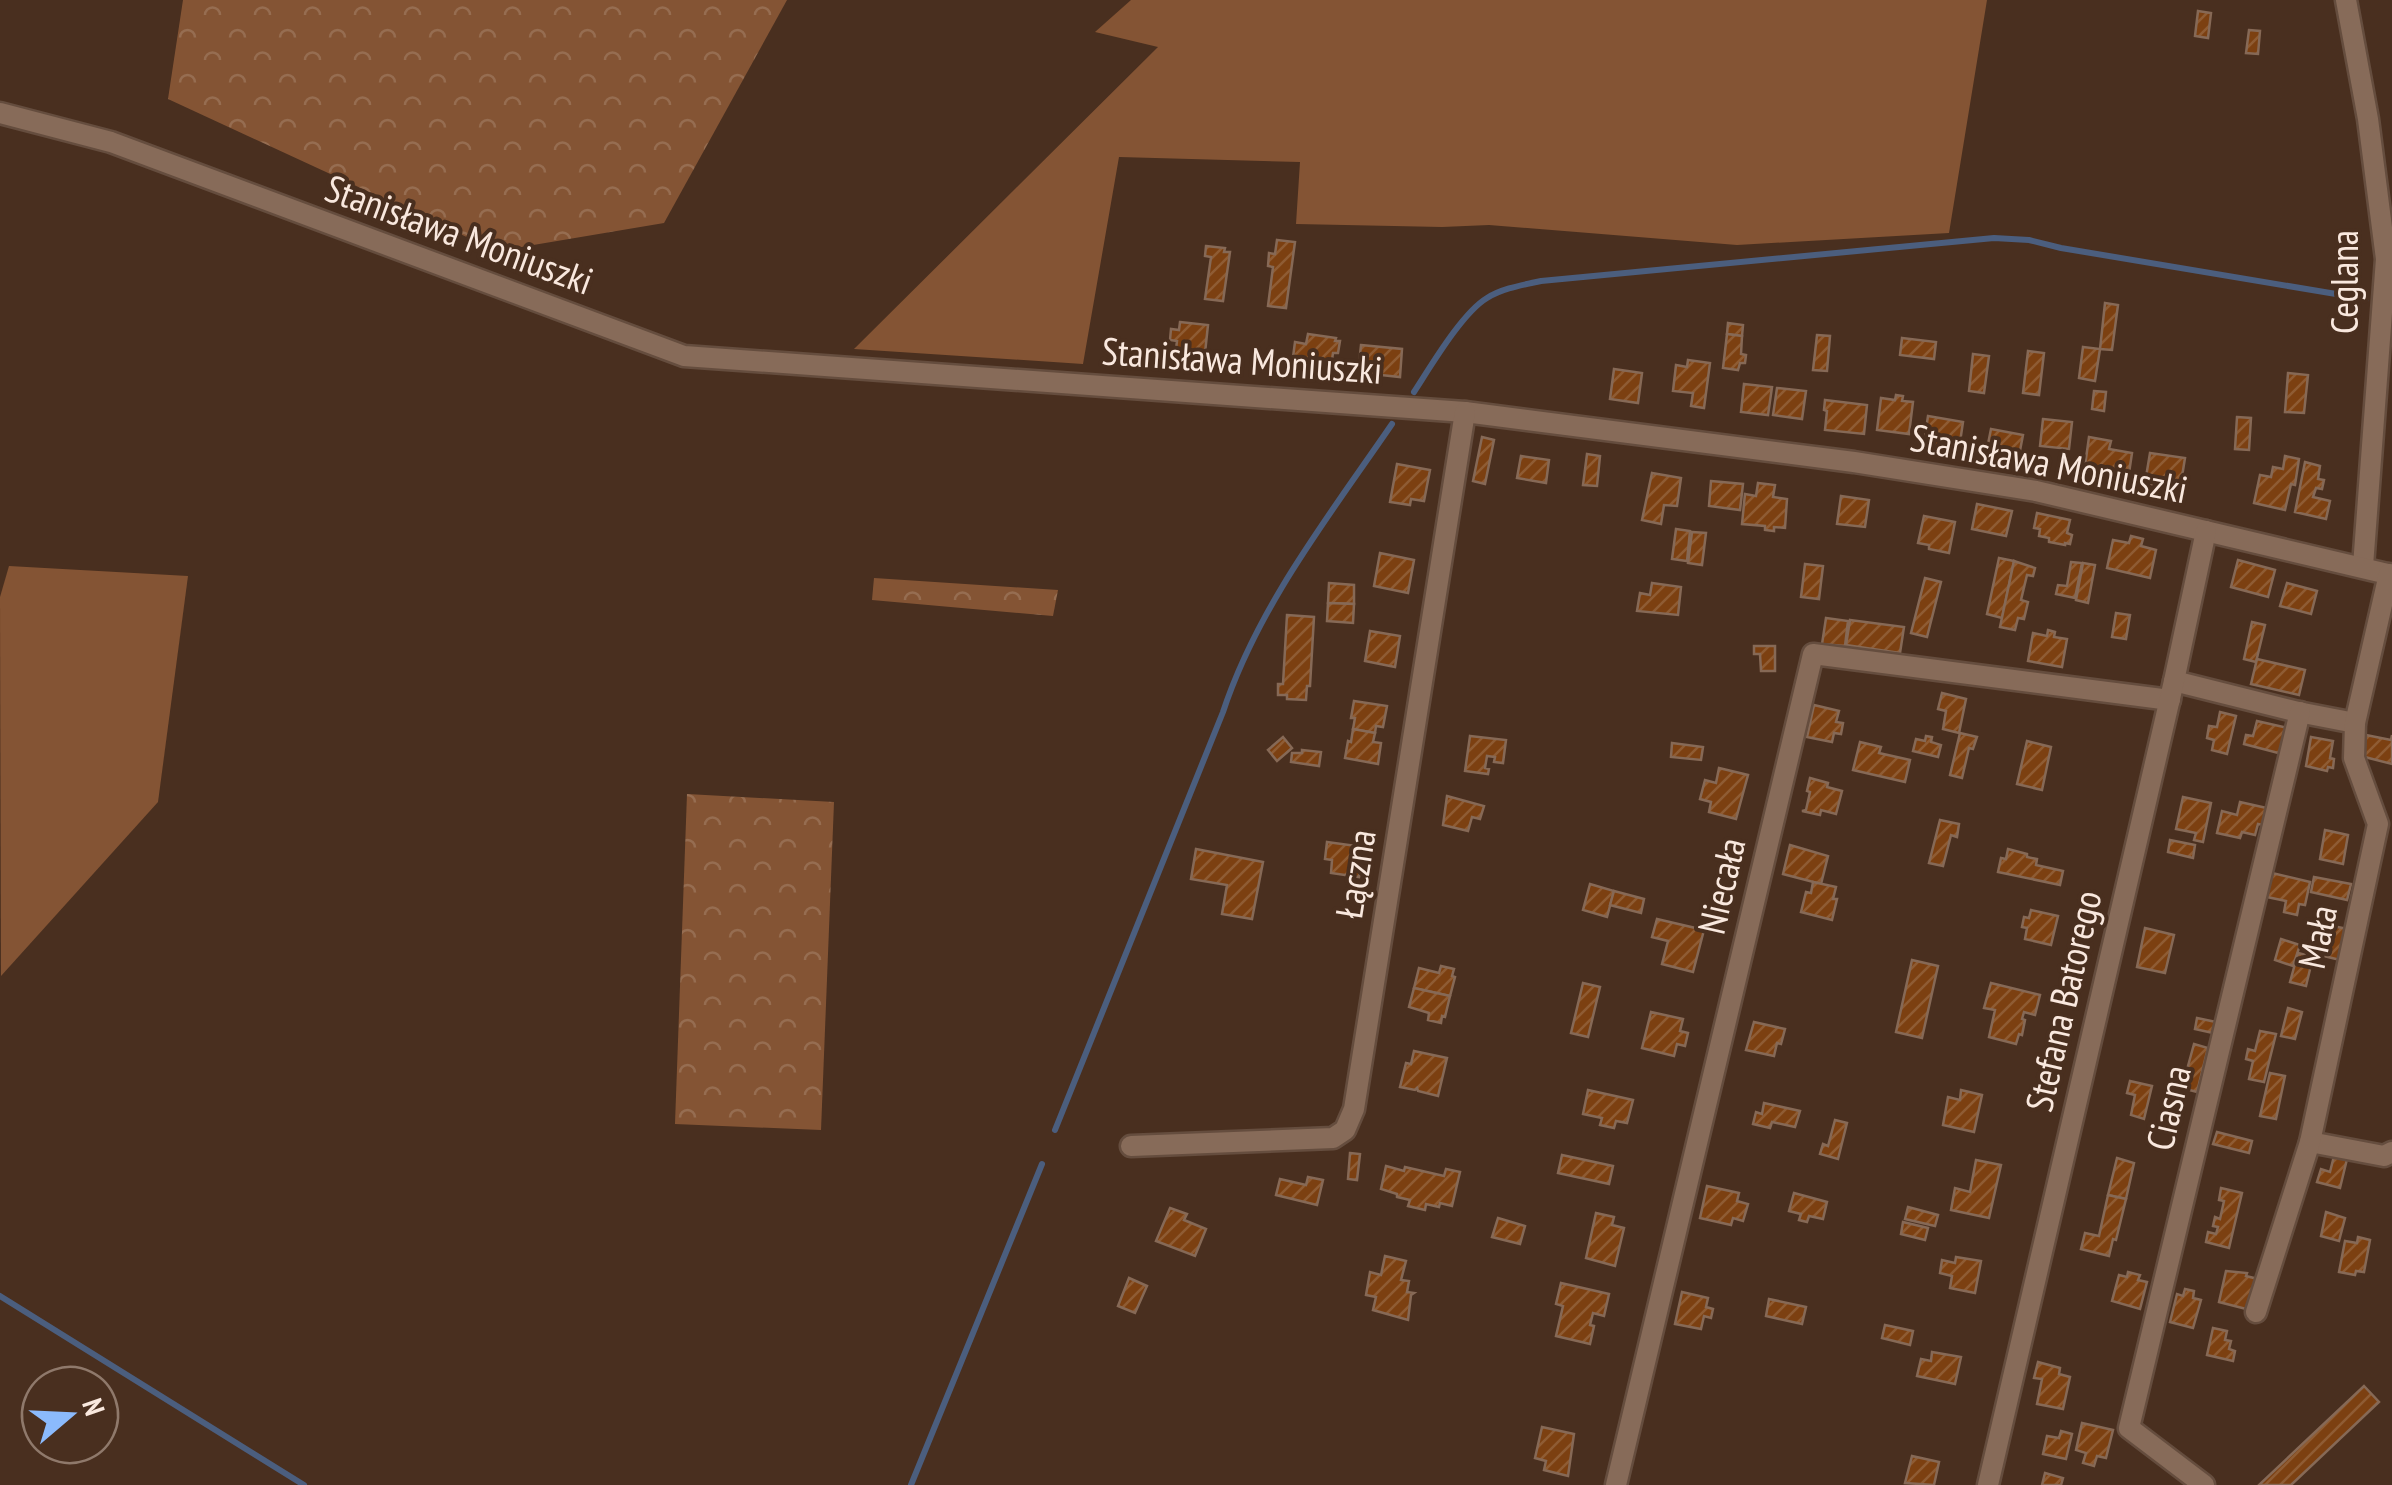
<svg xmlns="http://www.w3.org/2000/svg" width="2392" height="1485" font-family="'PT Sans Narrow',sans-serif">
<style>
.grass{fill:#845434}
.forest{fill:url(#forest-crowns)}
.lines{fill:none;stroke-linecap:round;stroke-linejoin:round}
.stream{stroke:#4b5e7e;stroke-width:6}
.building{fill:url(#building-hatch);stroke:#866956;stroke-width:2.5}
.minor-casing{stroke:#654d3e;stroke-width:25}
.minor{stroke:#876b59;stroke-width:20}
.labels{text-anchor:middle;stroke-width:8;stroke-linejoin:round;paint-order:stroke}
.street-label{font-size:38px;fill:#f9e8de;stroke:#492f1f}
</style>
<defs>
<pattern id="forest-crowns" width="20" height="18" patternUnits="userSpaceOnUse" patternTransform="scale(2.5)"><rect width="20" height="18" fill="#845434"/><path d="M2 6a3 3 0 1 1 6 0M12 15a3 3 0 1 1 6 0" fill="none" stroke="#966d51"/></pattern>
<pattern id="building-hatch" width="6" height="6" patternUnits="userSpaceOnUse" patternTransform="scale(2.5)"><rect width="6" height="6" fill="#7c4011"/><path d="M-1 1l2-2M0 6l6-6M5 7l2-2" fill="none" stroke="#8f5c33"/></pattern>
</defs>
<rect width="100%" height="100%" fill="#492f1f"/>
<!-- grass -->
<g class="grass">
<polygon points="1131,0 1987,0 1949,233 1737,245 1489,225 1442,227 1296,224 1300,162 1119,157 1083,364 854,349 1158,47 1095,32"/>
<polygon points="9,566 188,576 158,802 1,976 0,597"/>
</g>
<!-- forest -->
<g class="forest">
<polygon points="183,0 787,0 664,223 497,251 168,99"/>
<polygon points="874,578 1058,590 1053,616 872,600"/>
<polygon points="687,794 834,802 821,1130 675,1124"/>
</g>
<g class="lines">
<!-- stream -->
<g class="stream">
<path d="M1414,392C1431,366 1462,313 1487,298C1503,288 1523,285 1541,281L1994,238L2029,240L2061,248L2366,299"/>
<path d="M1055,1130L1223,712C1258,606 1329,516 1392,424"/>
<polyline points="0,1296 304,1485"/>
<polyline points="911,1485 1042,1164"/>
</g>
</g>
<!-- building -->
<g class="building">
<polygon points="2198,11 2211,13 2208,38 2195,36"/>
<polygon points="2249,30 2260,31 2258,54 2246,53"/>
<polygon points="1277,240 1295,242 1286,308 1268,306 1273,267 1268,266 1269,253 1275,254"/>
<polygon points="1206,246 1225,248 1224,252 1230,252 1223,301 1205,299 1211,257 1205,256"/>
<polygon points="2105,303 2118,305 2112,350 2100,349"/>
<polygon points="1180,322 1208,325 1205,353 1176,349 1177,341 1170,340 1171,329 1179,330"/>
<polygon points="1728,323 1743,325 1742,336 1727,334"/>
<polygon points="1308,334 1336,338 1335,341 1340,341 1338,353 1333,353 1331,366 1303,361 1304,358 1293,357 1295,342 1306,344"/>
<polygon points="1727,334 1742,336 1741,354 1746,355 1745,363 1740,363 1738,370 1723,368"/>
<polygon points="1817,335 1830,336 1827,371 1813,370"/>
<polygon points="1902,338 1936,342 1934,359 1900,355"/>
<polygon points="1361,345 1402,349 1400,377 1371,374 1372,366 1359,364"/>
<polygon points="2083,347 2100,349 2095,381 2079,378"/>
<polygon points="2028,351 2044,353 2039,395 2023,393"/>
<polygon points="1973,354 1989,356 1984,393 1969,391"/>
<polygon points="1688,360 1710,363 1704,408 1691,406 1693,393 1673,391 1676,365 1687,367"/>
<polygon points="1614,369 1642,373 1638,403 1610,399"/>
<polygon points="2288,373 2308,375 2304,413 2285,412"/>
<polygon points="1744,384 1772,387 1768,415 1741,412"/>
<polygon points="1777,388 1806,391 1802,419 1773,415"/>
<polygon points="2094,391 2106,392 2104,411 2092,409"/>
<polygon points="1896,395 1903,396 1902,401 1913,402 1909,434 1877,430 1881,398 1895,400"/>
<polygon points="1825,400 1867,405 1864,434 1825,430 1827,411 1824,410"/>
<polygon points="1928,416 1963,422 1959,449 1924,443"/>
<polygon points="2237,417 2251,418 2249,450 2235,449"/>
<polygon points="2043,419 2072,422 2069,449 2040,446"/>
<polygon points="1991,429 2023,435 2018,461 1986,454"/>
<polygon points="1482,437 1494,440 1485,484 1473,481"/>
<polygon points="2089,437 2111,441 2109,449 2132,453 2128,480 2084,473"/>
<polygon points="2150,453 2185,458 2180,489 2145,483"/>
<polygon points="1587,454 1600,456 1597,486 1583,485"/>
<polygon points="1521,456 1549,460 1546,483 1517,478"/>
<polygon points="2285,456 2299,459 2295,485 2291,484 2285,510 2254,503 2260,475 2271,477 2273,467 2283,469"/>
<polygon points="2305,462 2320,466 2318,479 2324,480 2322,489 2316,488 2313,497 2330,501 2326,519 2295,512"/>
<polygon points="1397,464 1430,470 1424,501 1411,499 1410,505 1390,502"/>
<polygon points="1652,473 1681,478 1677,506 1664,505 1661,524 1642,520"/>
<polygon points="1711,481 1743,484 1740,510 1709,506"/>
<polygon points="1758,483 1775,485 1773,497 1787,499 1785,528 1774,527 1774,531 1765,530 1765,526 1742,524 1745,494 1756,496"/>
<polygon points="1841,496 1869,500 1865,527 1837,524"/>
<polygon points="1977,504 2012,511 2006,536 1972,529"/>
<polygon points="2037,513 2070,520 2067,533 2072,535 2070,544 2065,543 2065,545 2049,542 2049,538 2039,536 2040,529 2034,528"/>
<polygon points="1924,516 1955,522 1949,553 1929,549 1929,545 1918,543"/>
<polygon points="1676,529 1690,531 1687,561 1672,559"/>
<polygon points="1692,532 1706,533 1702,565 1688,563"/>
<polygon points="2131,536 2143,539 2141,546 2156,550 2150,578 2107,568 2113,540 2129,543"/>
<polygon points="1380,553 1414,560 1408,593 1374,586"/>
<polygon points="1999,558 2014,561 2002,618 1987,614"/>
<polygon points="2238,560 2275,570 2268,597 2231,587"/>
<polygon points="2014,561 2035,568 2033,576 2027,575 2021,600 2028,602 2024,619 2018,618 2015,630 2000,627"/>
<polygon points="2071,562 2082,563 2075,598 2056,594 2058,585 2067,586"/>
<polygon points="2083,563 2095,565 2088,603 2076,600"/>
<polygon points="1805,564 1823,566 1819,599 1801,597"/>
<polygon points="1925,578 1941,582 1927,637 1911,633"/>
<polygon points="1329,583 1354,585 1354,604 1328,603"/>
<polygon points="1652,583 1681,587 1678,615 1637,611 1640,593 1650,595"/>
<polygon points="2287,583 2317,591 2311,614 2280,606"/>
<polygon points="1328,603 1354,604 1353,623 1327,621"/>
<polygon points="2116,613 2130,615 2126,639 2112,637"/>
<polygon points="1287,615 1314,617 1310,686 1307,686 1306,700 1287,699 1287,695 1278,695 1278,684 1283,684"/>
<polygon points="1826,618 1848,621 1845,646 1822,644"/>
<polygon points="1850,620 1904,627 1900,653 1846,645"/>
<polygon points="2252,622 2265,625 2256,662 2244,659"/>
<polygon points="2048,630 2055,632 2054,637 2067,639 2062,667 2028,661 2033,633 2047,636"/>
<polygon points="1370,631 1400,636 1395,667 1365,661"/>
<polygon points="1754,646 1775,646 1775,671 1761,671 1760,654 1754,654"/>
<polygon points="2257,659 2305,670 2299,695 2251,684"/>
<polygon points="1942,693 1966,699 1959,733 1943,729 1946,711 1938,709"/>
<polygon points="1354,701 1387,706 1383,727 1376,726 1375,733 1353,729 1355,718 1351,718"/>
<polygon points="1814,705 1839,711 1836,722 1843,723 1841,734 1834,733 1832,742 1807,737"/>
<polygon points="2220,712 2236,716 2227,754 2212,750 2214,740 2207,738 2209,726 2217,727"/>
<polygon points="2257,721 2288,728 2282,754 2244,744 2246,735 2253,736"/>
<polygon points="1353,729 1375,733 1373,742 1381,743 1378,764 1345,758 1348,741 1351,742"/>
<polygon points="1960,733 1977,737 1973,749 1969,748 1962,778 1950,775"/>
<polygon points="2366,735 2391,740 2392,735 2392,764 2361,756"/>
<polygon points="1470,736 1506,740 1503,763 1494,762 1495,757 1487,756 1485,768 1489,769 1488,774 1465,771"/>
<polygon points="1926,736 1932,737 1931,742 1941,745 1938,757 1913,751 1916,739 1925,741"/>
<polygon points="1283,737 1292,748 1277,761 1268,750"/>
<polygon points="2311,737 2333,741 2330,758 2334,759 2333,768 2328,767 2327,771 2306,766"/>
<polygon points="2027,741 2051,747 2042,790 2017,784"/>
<polygon points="1860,742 1881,747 1879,753 1910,760 1905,782 1853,770"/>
<polygon points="1672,743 1703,747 1701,760 1671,757"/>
<polygon points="1302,750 1321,752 1319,766 1291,762 1292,753 1302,753"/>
<polygon points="1719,768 1748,775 1736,819 1709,812 1711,802 1700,799 1705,780 1716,783"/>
<polygon points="1810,778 1828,783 1827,787 1842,791 1836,814 1821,810 1820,815 1802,811 1806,810 1810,792 1807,791"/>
<polygon points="1447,796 1484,806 1480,819 1472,817 1468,831 1443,825"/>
<polygon points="2183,797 2211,803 2203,842 2194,840 2196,833 2176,829"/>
<polygon points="2240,802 2271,809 2268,826 2258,824 2255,835 2242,832 2240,838 2217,833 2222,811 2237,815"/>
<polygon points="1940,820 1959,824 1957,837 1951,835 1943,866 1929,863"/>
<polygon points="2325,830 2348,835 2343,864 2320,859"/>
<polygon points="2170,840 2195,845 2193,858 2168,852"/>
<polygon points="1327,842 1364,847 1359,877 1331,873 1332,860 1325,859"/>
<polygon points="1790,845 1828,856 1821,884 1783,874"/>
<polygon points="1196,849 1263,862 1252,919 1222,914 1227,885 1191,879"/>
<polygon points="2008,849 2027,854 2027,857 2037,859 2036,865 2063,871 2060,885 1998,872 2001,858 2006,859"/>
<polygon points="2272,873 2310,882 2305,905 2299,904 2297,915 2284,912 2286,901 2267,897"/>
<polygon points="2314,877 2351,884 2347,900 2311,892"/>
<polygon points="1813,882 1836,887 1833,899 1837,899 1832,920 1801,912 1806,892 1811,893"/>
<polygon points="1590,884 1614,891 1607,917 1583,910"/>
<polygon points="1614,891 1644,899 1641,913 1610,905"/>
<polygon points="2031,910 2058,916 2051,945 2025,939 2027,928 2022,927 2024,917 2029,918"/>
<polygon points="1657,919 1704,930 1693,972 1662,964 1668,941 1652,937"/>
<polygon points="2327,925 2348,929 2340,960 2320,955"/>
<polygon points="2145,928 2174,935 2165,973 2137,967"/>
<polygon points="2281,939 2300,945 2293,966 2275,960"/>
<polygon points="2298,953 2313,957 2306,986 2290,982"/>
<polygon points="1912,960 1938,966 1922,1038 1896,1032"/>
<polygon points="1441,966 1454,969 1452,976 1455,977 1450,996 1414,988 1419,968 1439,973"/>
<polygon points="1583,983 1600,987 1588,1037 1571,1033"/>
<polygon points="1991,983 2040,995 2035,1015 2024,1012 2022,1019 2025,1020 2022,1035 2019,1034 2016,1044 1989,1037 1995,1010 1984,1008"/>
<polygon points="1414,988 1450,996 1445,1017 1442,1016 1441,1023 1428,1020 1429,1013 1409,1007"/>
<polygon points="2288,1008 2302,1012 2295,1039 2281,1036"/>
<polygon points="1651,1012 1683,1019 1680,1031 1688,1033 1685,1046 1677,1044 1674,1056 1642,1048"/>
<polygon points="2197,1018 2216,1022 2213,1033 2195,1029"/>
<polygon points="1754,1022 1785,1029 1781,1044 1777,1043 1774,1056 1746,1050"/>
<polygon points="2260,1031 2276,1034 2264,1082 2249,1079 2253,1061 2246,1059 2248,1049 2255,1051"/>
<polygon points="2194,1044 2208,1048 2197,1092 2182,1088"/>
<polygon points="1414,1051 1447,1058 1438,1096 1418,1091 1417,1088 1415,1090 1400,1087 1406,1063 1411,1064"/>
<polygon points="2270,1073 2285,1076 2276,1119 2260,1116"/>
<polygon points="2130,1081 2152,1086 2144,1119 2131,1115 2135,1095 2127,1093"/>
<polygon points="1588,1090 1633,1100 1627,1123 1616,1121 1614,1128 1600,1125 1602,1118 1583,1114"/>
<polygon points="1961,1090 1982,1095 1974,1132 1943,1125 1948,1097 1960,1100"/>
<polygon points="1764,1103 1800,1111 1795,1127 1772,1122 1770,1128 1753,1124 1756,1112 1762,1114"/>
<polygon points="1835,1120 1847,1123 1838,1159 1820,1154 1823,1144 1828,1146"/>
<polygon points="2217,1132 2252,1141 2249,1153 2213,1144"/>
<polygon points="2335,1152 2348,1155 2340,1188 2317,1182 2321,1169 2330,1172"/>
<polygon points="1350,1153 1360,1154 1357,1180 1348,1179"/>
<polygon points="1562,1155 1613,1166 1609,1184 1558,1173"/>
<polygon points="2117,1158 2134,1163 2126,1199 2108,1195"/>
<polygon points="1976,1160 2001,1165 1989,1218 1951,1210 1955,1188 1970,1192"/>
<polygon points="1386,1166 1404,1171 1405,1167 1444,1176 1446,1169 1460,1172 1452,1206 1440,1203 1439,1207 1426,1204 1425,1210 1408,1206 1410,1200 1397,1197 1397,1194 1381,1189"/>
<polygon points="1308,1177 1323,1180 1317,1205 1276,1195 1280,1179 1306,1185"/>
<polygon points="1707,1186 1739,1193 1737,1201 1748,1204 1743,1221 1733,1218 1731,1225 1700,1218"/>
<polygon points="2221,1188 2242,1193 2229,1248 2206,1242 2208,1232 2216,1234 2218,1227 2213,1226 2215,1217 2220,1219 2224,1201 2219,1200"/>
<polygon points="1794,1193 1827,1202 1823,1219 1809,1216 1807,1222 1799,1220 1801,1214 1789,1211"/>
<polygon points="2108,1195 2126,1199 2116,1240 2113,1239 2109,1256 2081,1249 2085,1233 2099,1236"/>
<polygon points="1908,1207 1938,1215 1935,1226 1905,1219"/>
<polygon points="1170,1208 1187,1214 1184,1220 1206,1229 1195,1256 1156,1241"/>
<polygon points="2326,1212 2345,1218 2339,1241 2321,1236"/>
<polygon points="1596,1213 1614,1217 1612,1225 1624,1228 1615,1266 1586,1258"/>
<polygon points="1498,1218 1525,1226 1520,1244 1492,1237"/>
<polygon points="1903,1222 1928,1228 1925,1240 1901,1234"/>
<polygon points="2358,1237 2370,1240 2364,1272 2356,1271 2355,1275 2339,1272 2345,1241 2357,1243"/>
<polygon points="1385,1256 1406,1261 1401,1280 1409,1281 1407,1292 1414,1293 1411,1295 1408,1320 1373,1310 1376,1297 1366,1295 1370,1272 1381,1275"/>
<polygon points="1956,1257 1981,1261 1975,1293 1950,1288 1952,1276 1940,1273 1942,1260 1955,1263"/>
<polygon points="2226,1271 2247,1273 2246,1276 2258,1279 2250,1310 2219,1302"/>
<polygon points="2128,1272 2140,1275 2138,1280 2147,1282 2140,1309 2112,1301 2119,1275 2127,1277"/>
<polygon points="1129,1278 1147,1286 1135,1313 1118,1306"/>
<polygon points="1561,1283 1609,1294 1604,1316 1593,1313 1590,1325 1594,1326 1590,1344 1556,1336 1563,1306 1556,1304"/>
<polygon points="2185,1289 2194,1291 2193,1298 2201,1300 2193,1328 2170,1322 2177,1294 2183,1296"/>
<polygon points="1682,1292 1708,1298 1706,1307 1713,1309 1711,1318 1704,1316 1701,1329 1675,1324"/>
<polygon points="1769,1299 1806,1307 1802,1324 1766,1316"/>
<polygon points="1885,1325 1913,1331 1910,1345 1882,1338"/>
<polygon points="2213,1328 2227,1331 2225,1340 2231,1341 2229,1349 2235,1351 2233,1361 2207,1355"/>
<polygon points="1932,1352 1961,1357 1955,1384 1917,1376 1921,1359 1931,1361"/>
<polygon points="2038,1362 2060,1368 2059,1374 2070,1377 2063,1409 2037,1404 2042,1379 2034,1378"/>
<polygon points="2364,1386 2379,1402 2291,1485 2259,1485"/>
<polygon points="2082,1423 2113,1430 2106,1458 2097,1456 2094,1466 2083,1463 2086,1453 2076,1450"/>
<polygon points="1542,1427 1574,1434 1568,1476 1544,1470 1546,1461 1535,1458"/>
<polygon points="2061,1431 2072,1434 2066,1459 2043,1454 2047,1436 2059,1438"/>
<polygon points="1912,1456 1939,1462 1934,1485 1905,1483"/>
<polygon points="2045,1473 2063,1478 2061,1485 2042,1485"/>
</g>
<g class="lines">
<!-- minor casing -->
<g class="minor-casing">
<g id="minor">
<polyline points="2346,0 2368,119 2386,259 2363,566"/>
<polyline points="0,113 111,142 684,356 1465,412 1854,462 2036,491 2392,575"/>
<polyline points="2174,681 2298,712 2355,723"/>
<polyline points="2310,1142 2384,1156 2392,1152"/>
<polyline points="1131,1146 1333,1138 1345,1130 1354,1109 1465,412"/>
<polyline points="2256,1312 2310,1142 2378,824 2354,758 2355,723 2389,574"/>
<polyline points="1616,1485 1813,654 2170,700"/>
<polyline points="1988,1485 2174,681 2206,531"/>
<polyline points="2204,1485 2129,1428 2300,712"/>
</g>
</g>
<!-- minor -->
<use href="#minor" class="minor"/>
</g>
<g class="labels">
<!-- street labels -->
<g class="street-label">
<text transform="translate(459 235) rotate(20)" y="13">Stanisława Moniuszki</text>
<text transform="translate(2345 282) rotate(-90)" y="13">Ceglana</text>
<text transform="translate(1242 361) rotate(4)" y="13">Stanisława Moniuszki</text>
<text transform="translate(2049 464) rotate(11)" y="13">Stanisława Moniuszki</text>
<text transform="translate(1356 874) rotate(-81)" y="13">Łączna</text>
<text transform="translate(1722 886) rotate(-77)" y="13">Niecała</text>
<text transform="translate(2318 937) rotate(-78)" y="13">Mała</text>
<text transform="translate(2064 1001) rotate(-77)" y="13">Stefana Batorego</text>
<text transform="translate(2169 1108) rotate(-77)" y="13">Ciasna</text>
</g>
</g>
<!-- north arrow -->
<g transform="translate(70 1415) rotate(71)"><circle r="48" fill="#492f1f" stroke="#8f796b" stroke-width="2.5"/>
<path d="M0-8L18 38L0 25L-18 38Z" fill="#8bbafc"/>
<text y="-15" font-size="28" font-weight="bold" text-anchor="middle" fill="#f9e8de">N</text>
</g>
</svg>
